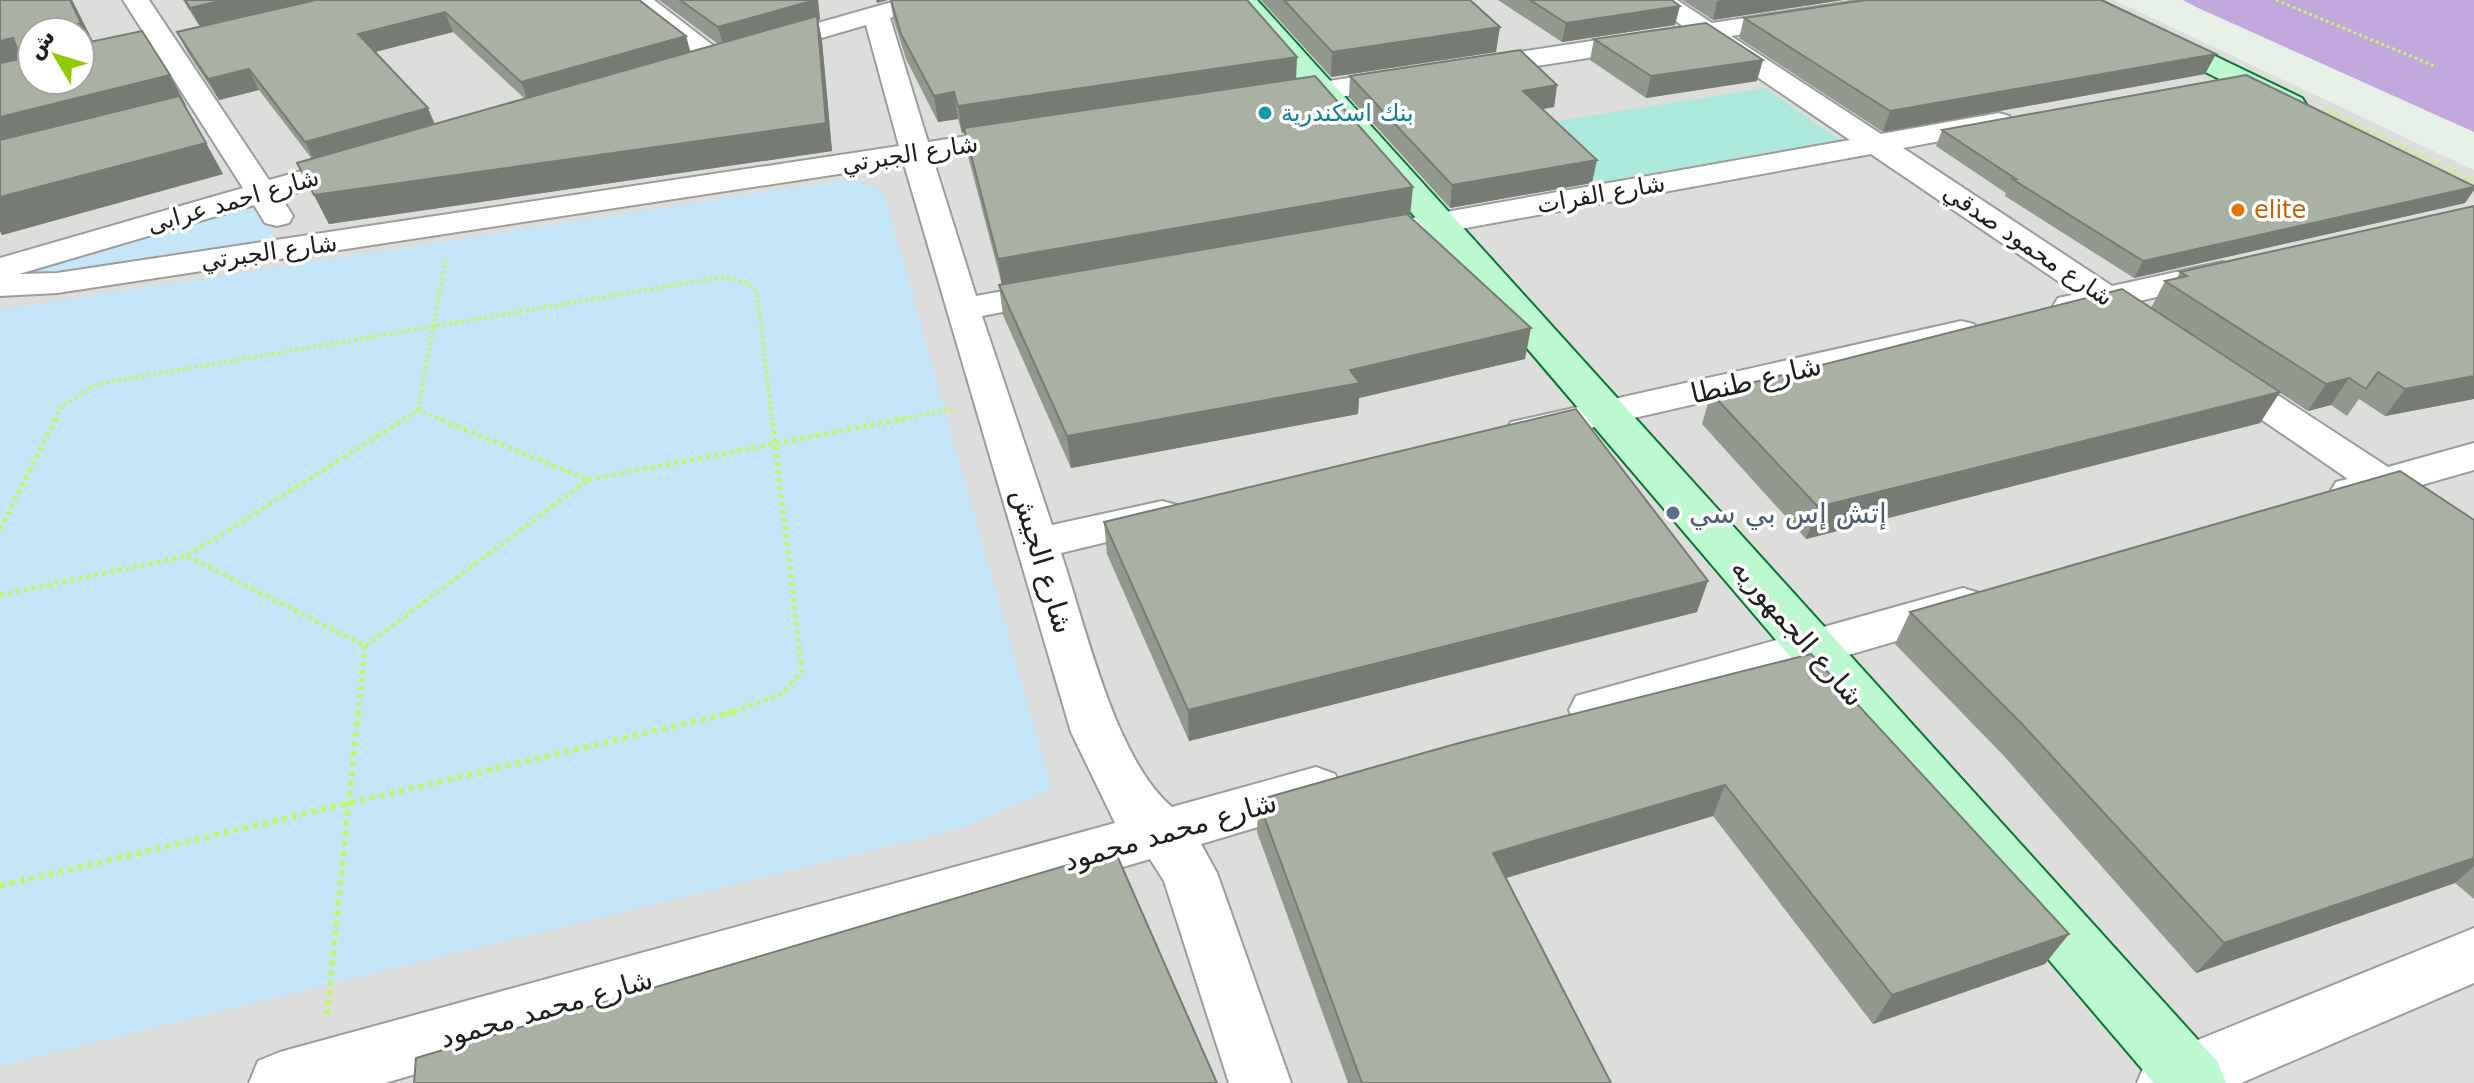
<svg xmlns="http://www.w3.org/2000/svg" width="2474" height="1083" font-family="'DejaVu Sans','Noto Sans Arabic',sans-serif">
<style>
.residential{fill:#dddddc;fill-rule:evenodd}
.grass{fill:#ade8dc}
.park{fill:#c5e6f8}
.water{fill:#c2a8dc}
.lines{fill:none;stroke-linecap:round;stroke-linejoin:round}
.street-casing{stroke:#9c9c9c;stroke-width:4}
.secondary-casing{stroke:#087532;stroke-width:4}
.path-far3{stroke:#c3f670;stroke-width:3;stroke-dasharray:3 3;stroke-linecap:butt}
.path-far2{stroke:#c3f670;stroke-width:4;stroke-dasharray:3 3;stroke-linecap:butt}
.path-far1{stroke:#c3f670;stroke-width:5;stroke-dasharray:4 4;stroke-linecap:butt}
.path{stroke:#c3f670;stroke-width:6;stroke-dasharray:5 5;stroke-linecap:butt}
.street{fill:#fff;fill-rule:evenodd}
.secondary{fill:#bcf8d0;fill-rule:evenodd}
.wall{fill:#91988e;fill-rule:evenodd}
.shaded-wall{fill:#767c74}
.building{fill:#a9b1a5;stroke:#767c74;stroke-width:2}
.culture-dot{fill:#0f9aa8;stroke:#fff;stroke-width:3}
.food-dot{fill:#e8710a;stroke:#fff;stroke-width:3}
.service-dot{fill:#5c6f8a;stroke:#fff;stroke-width:3}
.labels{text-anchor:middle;stroke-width:7;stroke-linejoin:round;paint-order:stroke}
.far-culture-label{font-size:24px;fill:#0d838f;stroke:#fff;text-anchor:start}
.far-street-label{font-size:24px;fill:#1f1f1f;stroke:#fff}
.far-food-label{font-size:24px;fill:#c56008;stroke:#fff;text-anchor:start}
.street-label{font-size:28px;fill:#1f1f1f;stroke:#fff}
.service-label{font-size:28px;fill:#4e5e75;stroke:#fff;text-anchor:start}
</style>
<rect width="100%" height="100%" fill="#e7f0e6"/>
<!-- residential -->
<path class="residential" d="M0,0H2114L2474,170V1083H0ZM32,32H80V80H32Z"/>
<!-- grass -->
<polygon class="grass" points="1765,88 1844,143 1603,187 1539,124"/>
<!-- park -->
<g class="park">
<polygon points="850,179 883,190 1052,790 963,828 0,1066 0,310"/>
<polygon points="256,200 281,247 16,283 11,270"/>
</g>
<!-- water -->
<polygon class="water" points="2183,0 2474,0 2474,132 2196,7"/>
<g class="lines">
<!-- street casing -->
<g class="street-casing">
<g id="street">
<path d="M123,0H149L269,180L363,154L374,156L378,163L374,170L281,197L293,216L289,223L277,226L265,223L254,205L19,274L57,273L899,146L866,25L763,55L754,53L750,47L754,41L899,0H939L935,5L890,18L928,142L1026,127L1037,130L1041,136L1037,142L1026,145L933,159L976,296L1062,280L1074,284L1080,291L1074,298L982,316L1052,525L1162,501L1177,505L1184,515L1177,525L1061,553C1085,624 1115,760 1172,807L1316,767L1335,774L1342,789L1335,804L1201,844L1217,873L1291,1083H1229L1164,881L1150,859L385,1083H249L258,1061L280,1052L1115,823L1071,732L904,164L57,293L0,296V258L243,188Z"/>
<polygon points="625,0 654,0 732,60 728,66 708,66"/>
<path d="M1647,0H1677L1712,23L1864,0H1926L1913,8L1731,36L1881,134L1999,113L2009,116L2014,122L2009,128L1903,148L2112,286L2222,262L2234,265L2239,272L2234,279L2135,302L2138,307L2133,315C2118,318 2113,312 2100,310C2085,308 2074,317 2058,314L2053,306L2058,298L2077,294L1871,154L1362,247L1350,244L1345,237L1350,230L1362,227L1850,140L1703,40L1276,107L1266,104L1262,98L1266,92L1276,89L1684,27Z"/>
<polygon points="1961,321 1974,324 1979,332 1974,340 1525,443 1511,440 1505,431 1511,422 1525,419"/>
<polygon points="2220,363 2233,366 2388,467 2474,443 2474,470 2418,486 2474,523 2474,559 2458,555 2377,499 2351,506 2336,502 2330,492 2336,482 2348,479 2207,382 2201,374 2207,366"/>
<polygon points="1963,588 1979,593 1986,605 1979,617 1594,729 1576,724 1569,710 1576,696 1594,691"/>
<polygon points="2474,928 2474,983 2241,1083 2137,1083 2146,1061"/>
</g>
</g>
<!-- secondary casing -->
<g class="secondary-casing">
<g id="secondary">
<polygon points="1230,0 1257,0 2217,1061 2226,1083 2154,1083"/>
<polygon points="2066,0 2099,0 2302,98 2306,104 2302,110 2282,110 2070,5"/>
</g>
</g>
<!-- path-far3 -->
<g class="path-far3">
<polyline points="2276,0 2437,67"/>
<polyline points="2324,109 2474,182"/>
</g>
<!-- path-far2 -->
<g class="path-far2">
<polyline points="418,410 446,257"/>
<polyline points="55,420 61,407 97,384 722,277 745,282 757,292 772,420"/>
<polyline points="403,420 418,410 442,420"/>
<polyline points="897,420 952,409"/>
</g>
<!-- path-far1 -->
<g class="path-far1">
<polyline points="588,480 907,418"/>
<polyline points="0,529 56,418"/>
<polyline points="187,556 365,646 588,480 437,418"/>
<polyline points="187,556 406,418"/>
<polyline points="0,595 187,556"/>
<polyline points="358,714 365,646"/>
<polyline points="726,714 782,694 802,671 772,418"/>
</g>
<!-- path -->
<g class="path">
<polyline points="0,886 734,712"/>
<polyline points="327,1015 358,712"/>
</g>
<!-- street -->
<use href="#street" class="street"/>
<!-- secondary -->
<use href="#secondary" class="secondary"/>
</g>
<!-- wall -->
<g class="wall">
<polygon points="0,0 72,0 93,41 186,105 184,106 223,174 2,235 0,231"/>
<path d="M183,0H639L690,52L718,44L659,0H818L820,20H818L822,41L832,151L329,224L297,163L312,159L259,90L219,100L188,53L177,32L200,27ZM453,32L525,99L435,124L375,52Z"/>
<polygon points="890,0 1296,79 1410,216 1525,359 1359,398 1358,414 1071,468 1003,315 999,285 1002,285 968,156 964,132 962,133 958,119 938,122 906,59 894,21"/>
<polygon points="1261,0 1470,0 1496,52 1331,77"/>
<polygon points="1498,0 1672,0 1675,25 1562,42"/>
<polygon points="1682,0 1843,0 1713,20"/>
<polygon points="1744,18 2216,54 2205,74 1883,132 1739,38"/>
<polygon points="1594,39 1757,81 1646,98 1590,60"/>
<polygon points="1350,76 1557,85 1554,107 1542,109 1592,183 1450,208 1349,97"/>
<polygon points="1942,130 2474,186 2474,190 2465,203 2134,278 2005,196 2006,193 1936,146"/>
<polygon points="2180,272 2474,399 2385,416 2359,399 2347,416 2331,405 2308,411 2151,308 2165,281 2177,278"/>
<polygon points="2280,392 2260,423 1806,539 1702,424 1711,393"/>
<polygon points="2474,520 2474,899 2455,883 2196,973 2004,756 1895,644 1910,612"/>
<polygon points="1104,522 1697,612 1189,741 1107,554"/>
<polygon points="1811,654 2045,964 1873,1024 1713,816 1506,878 1611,1083 1348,1083 1257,832 1258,800"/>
</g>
<!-- shaded-wall -->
<g class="shaded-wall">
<polygon points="70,0 72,0 98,52 80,56 80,32 60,32"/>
<polygon points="224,0 320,0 201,28 190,8"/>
<polygon points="815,0 818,0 820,20 818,20 822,41 832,151 329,224 314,195 724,48 718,27"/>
<polygon points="876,0 888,0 877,3"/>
<polygon points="1722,0 1843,0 1713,20 1717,1"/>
<polygon points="1680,6 1675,25 1562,42 1566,23"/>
<polygon points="445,12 453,32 367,54 358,34"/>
<polygon points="1500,27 1496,52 1331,77 1332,52"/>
<polygon points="686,36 692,57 529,103 521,82"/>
<polygon points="13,38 17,48 29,68 0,75 0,41"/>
<polygon points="2216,54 2205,74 1883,132 1890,111"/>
<polygon points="1297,57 1296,82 962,133 958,106"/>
<polygon points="1763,60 1757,81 1646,98 1651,76"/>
<polygon points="249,69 259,90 219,100 208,79"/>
<polygon points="170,75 186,105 0,153 0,117"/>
<polygon points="1557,85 1554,107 1520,113 1523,91"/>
<polygon points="954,92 958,119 938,122 934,96"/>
<polygon points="428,108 437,129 316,164 305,142"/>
<polygon points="206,143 223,174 2,235 0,231 0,197"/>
<polygon points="1597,160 1592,183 1450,208 1452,185"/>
<polygon points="1413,187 1410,216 1002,288 998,259"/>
<polygon points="2474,187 2474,190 2465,203 2134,278 2143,261"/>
<polygon points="1531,328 1525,359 1359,398 1358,414 1071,468 1067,436"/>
<polygon points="2474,376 2474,399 2385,416 2405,389"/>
<polygon points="2349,378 2331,405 2308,411 2326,384"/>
<polygon points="2280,392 2260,423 1806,539 1818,507"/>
<polygon points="1708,581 1697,612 1189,741 1188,710"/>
<polygon points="1725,785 1713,816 1486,884 1493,853"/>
<polygon points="2474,858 2474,866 2455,883 2196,973 2224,943"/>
<polygon points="2069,934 2045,964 1873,1024 1892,995"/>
</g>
<!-- building -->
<g class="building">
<polygon points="0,0 70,0 81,23 60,29 60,32 32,32 32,80 80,80 80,44 142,31 170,75 0,117 0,63 24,58 29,50 17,48 13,38 0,41"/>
<polygon points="185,0 224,0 190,8"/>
<polygon points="316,0 639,0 686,36 521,82 445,12 358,34 428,108 305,142 249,69 208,79 177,32"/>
<polygon points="680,0 815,0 718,27"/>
<polygon points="891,0 1247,0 1297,57 958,106 954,92 934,96 901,34"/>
<polygon points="1284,0 1470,0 1500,27 1332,52"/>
<polygon points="1530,0 1672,0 1680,6 1566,23"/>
<polygon points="1866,0 2101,0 2216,54 1890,111 1744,18"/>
<polygon points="817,16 826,123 314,195 297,163"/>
<polygon points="1706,23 1763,60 1651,76 1594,39"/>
<polygon points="1520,50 1557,85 1523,91 1597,160 1452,185 1350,76"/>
<polygon points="2246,75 2474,186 2474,187 2143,261 2012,179 2016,179 1942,130"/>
<polygon points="1315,76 1413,187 998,259 964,128"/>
<polygon points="179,96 206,143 0,197 0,140"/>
<polygon points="2474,206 2474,376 2405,389 2378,372 2366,389 2349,378 2326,384 2165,281 2187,276 2180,272"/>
<polygon points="1407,214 1531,328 1350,370 1360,383 1067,436 999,285"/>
<polygon points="2122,289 2280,392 1818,507 1711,393"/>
<polygon points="1576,409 1708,581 1188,710 1104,522"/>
<polygon points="2400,471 2474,520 2474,858 2224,943 2023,725 1910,612"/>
<polygon points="1811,654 2069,934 1892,995 1725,785 1493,853 1611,1083 1362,1083 1258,800 1459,743"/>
<polygon points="1115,851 1217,1083 414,1083 416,1058"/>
</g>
<!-- markers -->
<circle class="culture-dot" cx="1265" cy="113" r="8"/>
<circle class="food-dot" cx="2238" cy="210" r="8"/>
<circle class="service-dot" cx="1673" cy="513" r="8"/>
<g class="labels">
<!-- far-culture labels -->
<g class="far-culture-label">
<text x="1281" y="121">بنك اسكندرية</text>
</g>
<!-- far-street labels -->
<g class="far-street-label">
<text transform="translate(910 154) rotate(-9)" y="8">شارع الجبرتي</text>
<text transform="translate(1601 194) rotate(-10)" y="8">شارع الفرات</text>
<text transform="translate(233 201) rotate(-16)" y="8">شارع احمد عرابى</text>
<text transform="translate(2028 245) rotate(34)" y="8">شارع محمود صدقي</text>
<text transform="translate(269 252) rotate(-8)" y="8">شارع الجبرتي</text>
</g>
<!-- far-food labels -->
<g class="far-food-label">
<text x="2254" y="218">elite</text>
</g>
<!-- street labels -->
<g class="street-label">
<text transform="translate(1756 379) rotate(-13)" y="10">شارع طنطا</text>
<text transform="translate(1043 561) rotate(73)" y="10">شارع الجيش</text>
<text transform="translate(1798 632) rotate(49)" y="10">شارع الجمهوريه</text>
<text transform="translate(1170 831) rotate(-16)" y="10">شارع محمد محمود</text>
<text transform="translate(546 1008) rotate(-16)" y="10">شارع محمد محمود</text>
</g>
<!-- service labels -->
<g class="service-label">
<text x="1689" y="523">إتش إس بي سي</text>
</g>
</g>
<!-- north arrow -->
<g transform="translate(56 56) rotate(308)"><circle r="38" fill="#ffffff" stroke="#a5a5a5" stroke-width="2"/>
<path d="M0-6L14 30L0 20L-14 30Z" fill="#92ca05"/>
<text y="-12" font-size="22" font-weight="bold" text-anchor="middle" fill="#1f1f1f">ش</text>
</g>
</svg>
